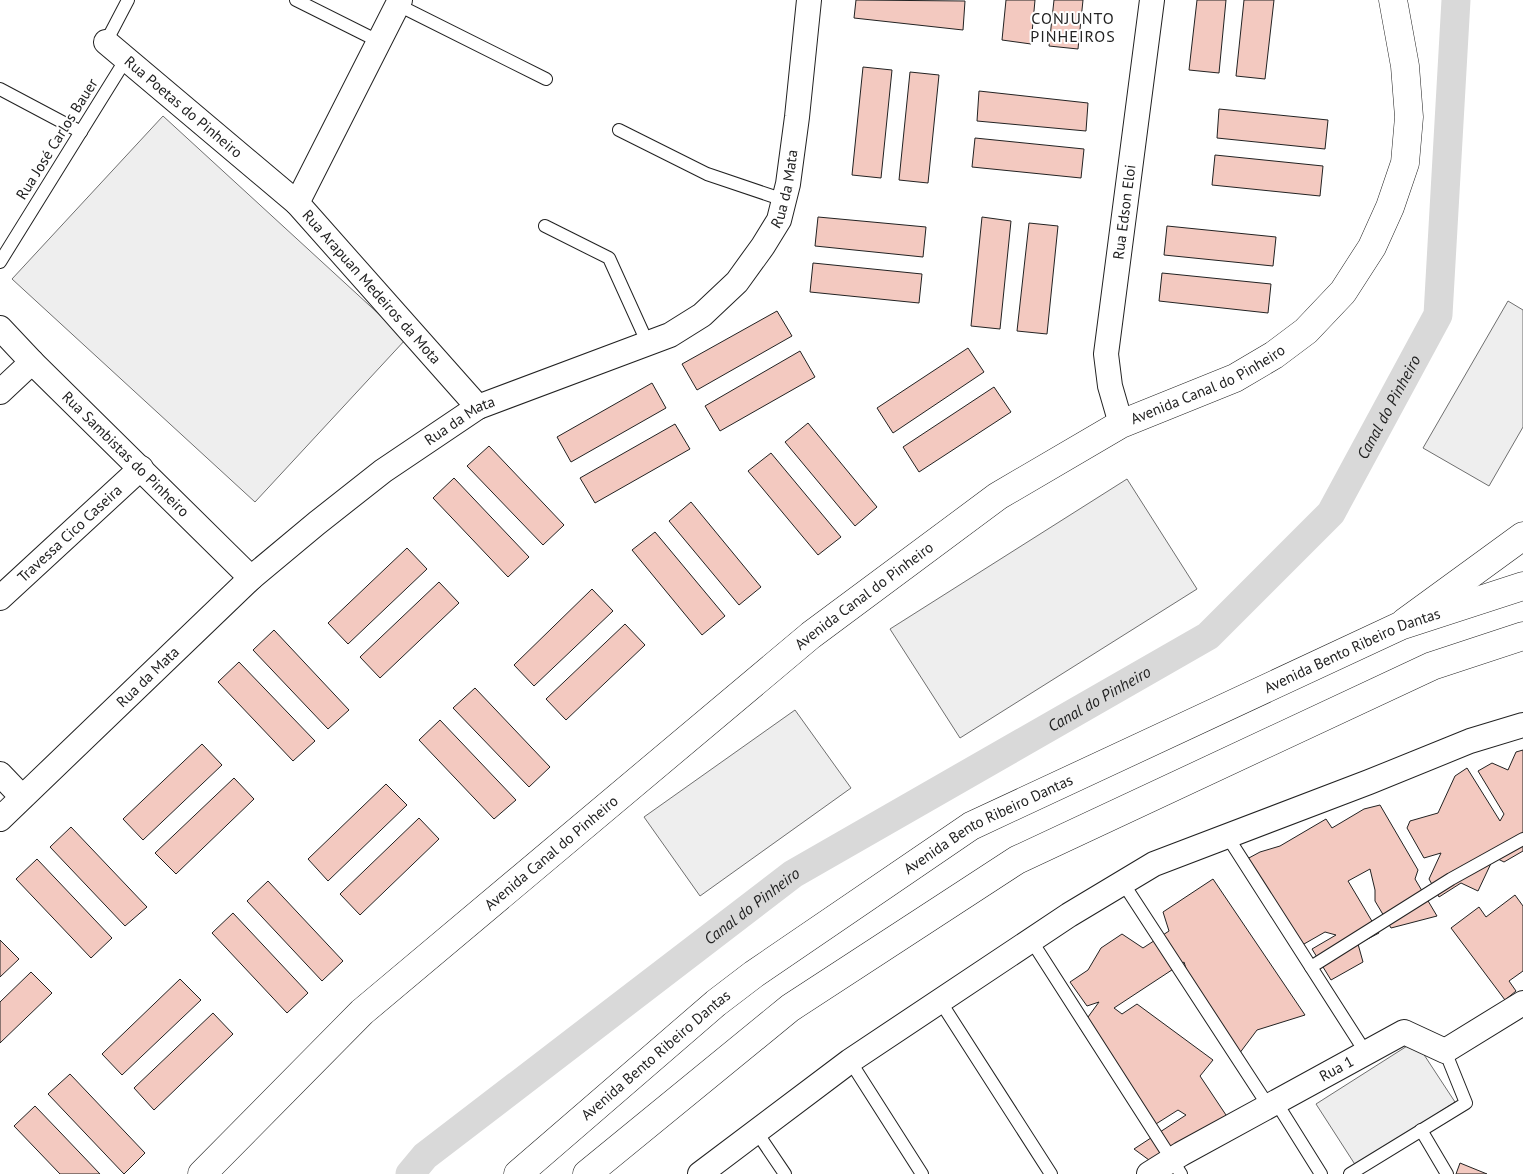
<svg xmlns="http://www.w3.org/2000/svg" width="1523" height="1174" font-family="'PT Sans',sans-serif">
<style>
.green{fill:#eee;stroke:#6f6f6f}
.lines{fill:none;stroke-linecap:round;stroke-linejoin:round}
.canal{stroke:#d9d9d9;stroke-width:29}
.building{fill:#f3c9c0;stroke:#222}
.lane-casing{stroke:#222;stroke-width:14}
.street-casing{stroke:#222;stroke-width:26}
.secondary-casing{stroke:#222;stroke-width:29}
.highway-casing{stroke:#222;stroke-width:29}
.lane{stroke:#fff;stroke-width:12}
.street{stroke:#fff;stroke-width:24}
.secondary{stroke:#fff;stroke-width:28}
.highway{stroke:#fff;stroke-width:28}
.labels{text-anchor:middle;stroke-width:4;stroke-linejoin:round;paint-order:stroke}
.street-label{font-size:15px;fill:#222;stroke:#fff}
.neighbourhood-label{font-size:16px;letter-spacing:1px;fill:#222;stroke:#fff}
.water-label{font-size:16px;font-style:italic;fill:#222;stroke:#fff}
</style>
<rect width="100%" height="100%" fill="#fff"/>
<!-- green -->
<g class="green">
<polygon points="163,116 406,339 255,502 12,279"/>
<polygon points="1508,301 1523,310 1523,427 1489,486 1423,448"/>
<polygon points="1127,479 1197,589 960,738 890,629"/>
<polygon points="795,710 851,788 700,896 644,817"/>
<polygon points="1415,1041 1455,1102 1356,1166 1316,1104"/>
</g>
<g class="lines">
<!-- canal -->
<path class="canal" id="s1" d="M410,1174L425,1156L793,874L1208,636L1331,513L1438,315L1456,0"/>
</g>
<!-- building -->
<g class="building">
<polygon points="856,0 965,1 963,30 854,18"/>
<polygon points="1006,0 1035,0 1031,44 1002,40"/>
<polygon points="1054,0 1083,0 1078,49 1049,46"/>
<polygon points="1197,0 1226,0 1219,73 1189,70"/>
<polygon points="1244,0 1274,0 1265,79 1236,76"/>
<polygon points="863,67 892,70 881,178 852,175"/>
<polygon points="910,72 939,75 928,183 899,180"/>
<polygon points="979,91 1088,103 1086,131 977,121"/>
<polygon points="1219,109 1328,120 1325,149 1217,138"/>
<polygon points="975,138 1084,149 1081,178 972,167"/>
<polygon points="1215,155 1323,166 1320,196 1212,185"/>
<polygon points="818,217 926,227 923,257 815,246"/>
<polygon points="982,217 1011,221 1000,329 971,326"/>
<polygon points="1029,223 1058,226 1047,334 1017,331"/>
<polygon points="1167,226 1276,237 1273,266 1164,255"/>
<polygon points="813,263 922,274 919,303 810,292"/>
<polygon points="1162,273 1271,284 1268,313 1159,301"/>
<polygon points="777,311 792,336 697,390 682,364"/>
<polygon points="968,348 984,372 893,433 877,408"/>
<polygon points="800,351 815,377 720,431 705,406"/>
<polygon points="652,383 666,408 571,462 557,437"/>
<polygon points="994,387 1011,412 919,472 903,447"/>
<polygon points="808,423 877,507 855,526 785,442"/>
<polygon points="675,424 690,449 595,503 580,478"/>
<polygon points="489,446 564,525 543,545 467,466"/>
<polygon points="771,453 841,537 818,555 748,471"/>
<polygon points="454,478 529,557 508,577 433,498"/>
<polygon points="691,502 761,587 739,605 669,521"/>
<polygon points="655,532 725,616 702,635 632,550"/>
<polygon points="407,548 427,569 348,644 328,623"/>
<polygon points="439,582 459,603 380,678 360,657"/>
<polygon points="592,589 613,611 534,686 514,665"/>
<polygon points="625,624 645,645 566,720 546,699"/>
<polygon points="274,630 349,710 328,729 253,650"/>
<polygon points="239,662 315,741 293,761 218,682"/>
<polygon points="475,688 550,767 529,787 453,708"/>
<polygon points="440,720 516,800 494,819 419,740"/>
<polygon points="202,744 222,765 143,840 123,819"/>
<polygon points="1523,750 1523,851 1504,862 1494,857 1478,891 1461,883 1439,897 1429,879 1441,853 1424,858 1407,828 1410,821 1438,813 1455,776 1467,768 1500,821 1504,814 1478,771 1492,763 1508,770 1516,752"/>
<polygon points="234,778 254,799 176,874 155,853"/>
<polygon points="386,784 407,805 328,881 308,859"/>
<polygon points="1380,805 1418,870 1415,879 1437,916 1391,928 1375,901 1375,890 1370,869 1348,881 1379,933 1358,944 1363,962 1331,980 1312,949 1336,935 1325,932 1304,944 1294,947 1247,859 1260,852 1280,846 1326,819 1332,828 1364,809"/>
<polygon points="419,818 439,839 360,915 340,894"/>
<polygon points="71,827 147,907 125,926 50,847"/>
<polygon points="37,859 112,938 91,958 16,879"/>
<polygon points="1213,879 1305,1015 1257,1030 1239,1054 1190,981 1184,962 1114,1008 1122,1014 1137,1004 1213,1060 1200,1076 1232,1124 1164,1171 1134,1149 1186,1115 1178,1110 1148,1129 1080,1028 1099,1002 1087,1006 1070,982 1088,970 1101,948 1122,934 1143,948 1169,931 1163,912"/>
<polygon points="268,881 343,961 322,981 247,901"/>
<polygon points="1515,895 1523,906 1523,971 1509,981 1516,991 1505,1000 1451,928 1479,907 1486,917"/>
<polygon points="233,913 308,993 287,1013 212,933"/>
<polygon points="0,940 19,959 0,977"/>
<polygon points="31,972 52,993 0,1043 0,1002"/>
<polygon points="180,979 201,1000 122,1075 102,1054"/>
<polygon points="213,1013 233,1034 154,1110 134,1088"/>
<polygon points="70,1074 145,1153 124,1174 48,1094"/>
<polygon points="35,1106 59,1131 100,1174 60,1174 14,1126"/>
<polygon points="1460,1163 1487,1174 1456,1174"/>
</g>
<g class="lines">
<!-- lane casing -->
<g class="lane-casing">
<g id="lane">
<polyline points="296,0 380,42"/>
<polyline points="398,5 546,79"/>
<polyline points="106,42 128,0"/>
<polyline points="0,89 81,132"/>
<polyline points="619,130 707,174 784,200"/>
<polyline points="545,226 609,258 648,344"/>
<polyline points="0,262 126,59"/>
<polyline points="1227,836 1366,1053"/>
<polyline points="1123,883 1269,1107"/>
<polyline points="1031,940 1181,1174"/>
<polyline points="1311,967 1451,879 1523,839"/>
<polyline points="940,1001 1051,1174"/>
<polyline points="850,1061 922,1174"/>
<polyline points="1276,1102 1321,1174"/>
<polyline points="1421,1130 1447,1174"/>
<polyline points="756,1131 785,1174"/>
<polyline points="1350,1174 1466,1103 1445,1051"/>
</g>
</g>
<!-- street casing -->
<g class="street-casing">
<g id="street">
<path id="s2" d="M400,0L297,203L478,407"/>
<path id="s3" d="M106,42L297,203"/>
<path id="s4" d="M0,328L32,362L251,578"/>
<polyline points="0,392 32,362"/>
<path id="s5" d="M1121,424L1110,386L1106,354L1152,0"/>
<path id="s6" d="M0,598L141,468"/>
<polyline points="0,774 22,797"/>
<path id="s7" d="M0,819L251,578L317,523L383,471L478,407L670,335L702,315L737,282L763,246L779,220L788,184L797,117L809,0"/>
<polyline points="700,1174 850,1061 1069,915 1154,864 1369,782 1470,741 1523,725"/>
<path id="s8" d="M1149,1174L1181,1154L1404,1032L1445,1051L1523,1003"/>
</g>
</g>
<!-- secondary casing -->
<g class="secondary-casing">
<g id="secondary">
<polyline points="1405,622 1523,536"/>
<path id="s9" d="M202,1174L362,1012L811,635L998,496L1121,424L1235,378L1274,355L1306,331L1343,292L1372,247L1390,207L1405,163L1409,117L1405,66L1393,0"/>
</g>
</g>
<!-- highway casing -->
<g class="highway-casing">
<g id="highway">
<path id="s10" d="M518,1174L716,1003L754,974L971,826L1400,626L1523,586"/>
<polyline points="587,1174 790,1008 1017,860 1432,666 1523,636"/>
</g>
</g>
<!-- lane -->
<use href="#lane" class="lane"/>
<!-- street -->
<use href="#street" class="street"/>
<!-- secondary -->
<use href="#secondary" class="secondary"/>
<!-- highway -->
<use href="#highway" class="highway"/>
</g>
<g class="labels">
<!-- street labels -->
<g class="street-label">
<text dy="5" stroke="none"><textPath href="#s3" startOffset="101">Rua Poetas do Pinheiro</textPath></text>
<text transform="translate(57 139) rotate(-58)" y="5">Rua José Carlos Bauer</text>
<text dy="5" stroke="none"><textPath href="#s7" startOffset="1030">Rua da Mata</textPath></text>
<text dy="5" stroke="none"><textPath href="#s5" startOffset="215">Rua Edson Eloi</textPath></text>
<text dy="5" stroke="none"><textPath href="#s2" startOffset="340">Rua Arapuan Medeiros da Mota</textPath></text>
<text dy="5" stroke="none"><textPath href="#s9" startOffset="1285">Avenida Canal do Pinheiro</textPath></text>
<text dy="5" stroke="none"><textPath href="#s7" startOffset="610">Rua da Mata</textPath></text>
<text dy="5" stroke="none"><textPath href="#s4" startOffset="178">Rua Sambistas do Pinheiro</textPath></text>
<text dy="5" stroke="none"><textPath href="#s6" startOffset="95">Travessa Cico Caseira</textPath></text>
<text dy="5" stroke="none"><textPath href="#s9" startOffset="880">Avenida Canal do Pinheiro</textPath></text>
<text dy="5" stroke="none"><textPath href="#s10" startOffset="992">Avenida Bento Ribeiro Dantas</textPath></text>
<text dy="5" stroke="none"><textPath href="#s7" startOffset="205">Rua da Mata</textPath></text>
<text dy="5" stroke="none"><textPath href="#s10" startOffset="588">Avenida Bento Ribeiro Dantas</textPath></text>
<text dy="5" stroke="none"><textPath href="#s9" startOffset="475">Avenida Canal do Pinheiro</textPath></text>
<text dy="5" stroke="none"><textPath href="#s10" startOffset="182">Avenida Bento Ribeiro Dantas</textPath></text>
<text dy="5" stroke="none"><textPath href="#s8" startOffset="215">Rua 1</textPath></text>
</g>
<!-- neighbourhood labels -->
<g class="neighbourhood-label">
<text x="1073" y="24">CONJUNTO<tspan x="1073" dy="18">PINHEIROS</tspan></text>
</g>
<!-- water labels -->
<g class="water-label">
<text dy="6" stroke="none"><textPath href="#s1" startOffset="1260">Canal do Pinheiro</textPath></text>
<text dy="6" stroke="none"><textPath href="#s1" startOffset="840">Canal do Pinheiro</textPath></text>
<text dy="6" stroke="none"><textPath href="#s1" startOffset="435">Canal do Pinheiro</textPath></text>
</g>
</g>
</svg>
